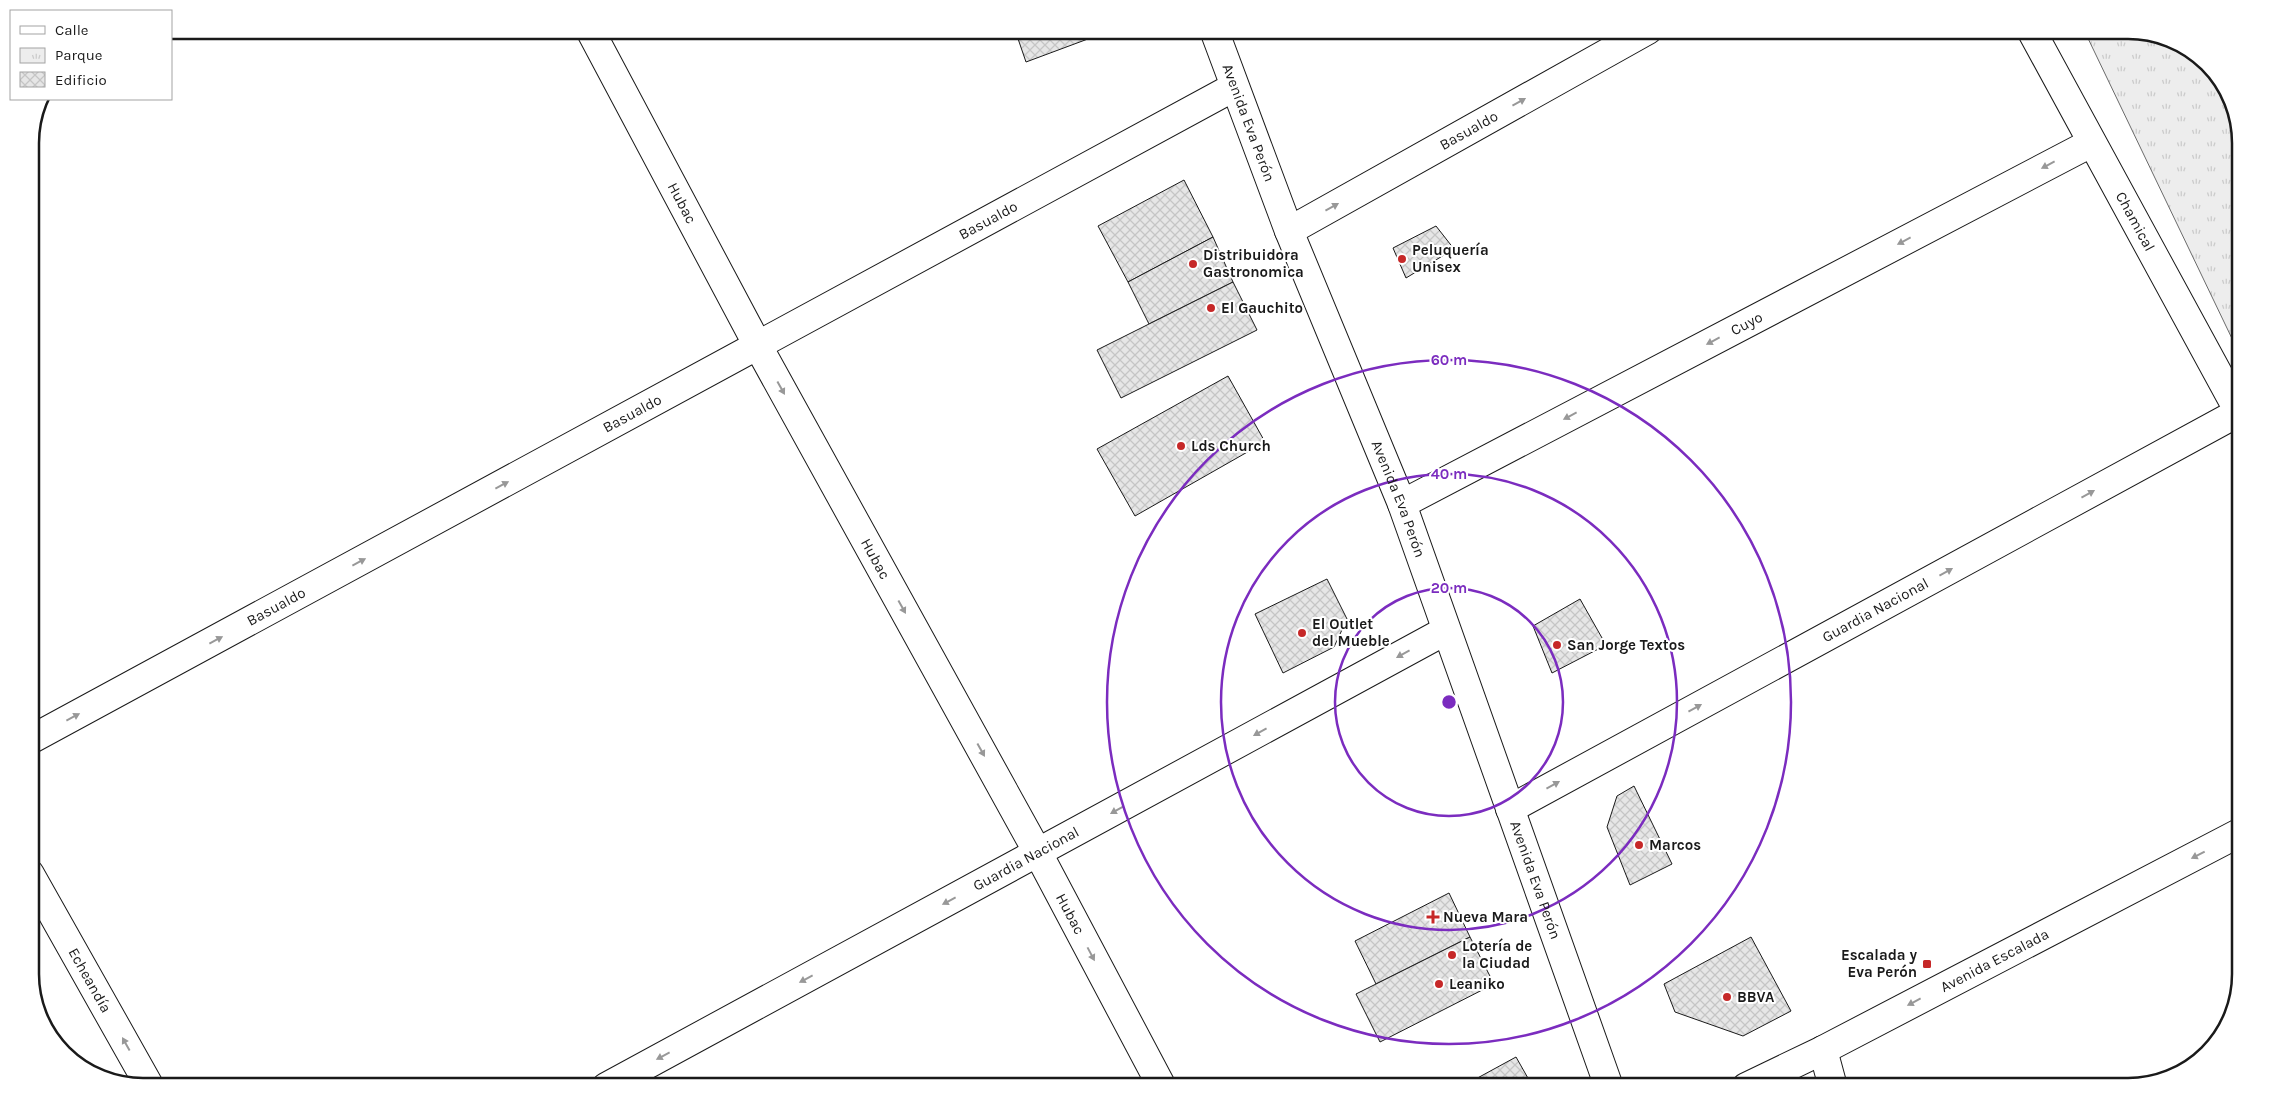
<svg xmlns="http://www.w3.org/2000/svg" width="2271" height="1117" font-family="Karla,sans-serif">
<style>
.park{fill:url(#park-tufts);stroke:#6a6a6a}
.building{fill:url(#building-cross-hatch);stroke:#1a1a1a}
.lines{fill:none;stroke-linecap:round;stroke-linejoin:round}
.minor-casing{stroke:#1a1a1a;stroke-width:30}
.tertiary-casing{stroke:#1a1a1a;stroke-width:30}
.secondary-casing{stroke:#1a1a1a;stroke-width:30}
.minor{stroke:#fff;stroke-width:28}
.tertiary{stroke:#fff;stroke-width:28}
.secondary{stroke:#fff;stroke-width:28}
.oneway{fill:#989898}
.ring{fill:none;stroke:#7b2cbf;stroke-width:2.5}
.poi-dot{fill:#c62828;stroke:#fff;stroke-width:2}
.labels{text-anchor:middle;stroke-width:4;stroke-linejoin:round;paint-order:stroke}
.street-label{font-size:15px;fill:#1a1a1a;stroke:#fff}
.poi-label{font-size:15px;font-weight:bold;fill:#1a1a1a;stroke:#fff;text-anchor:start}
.rim{fill:none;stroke:#1a1a1a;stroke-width:2.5}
.centre{fill:#7b2cbf;stroke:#fff;stroke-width:2.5}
.ring-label{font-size:15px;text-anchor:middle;font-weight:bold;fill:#7b2cbf;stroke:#fff;stroke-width:4;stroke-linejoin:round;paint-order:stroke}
</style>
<defs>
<pattern id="park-tufts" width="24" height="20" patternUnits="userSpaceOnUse" patternTransform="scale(1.25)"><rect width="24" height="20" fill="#ededed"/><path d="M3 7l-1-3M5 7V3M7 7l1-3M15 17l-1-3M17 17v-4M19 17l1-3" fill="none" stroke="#cbcbcb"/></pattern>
<pattern id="building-cross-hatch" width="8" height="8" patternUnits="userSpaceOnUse" patternTransform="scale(1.25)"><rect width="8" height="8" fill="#e6e6e6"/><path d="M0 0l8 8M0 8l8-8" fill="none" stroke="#c5c5c5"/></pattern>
</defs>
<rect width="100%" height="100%" fill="#fff"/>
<!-- park -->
<polygon class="park" points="2084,30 2128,30 2178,42 2222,80 2241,136 2241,350 2237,349"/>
<!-- building -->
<g class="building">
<polygon points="1015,30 1112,30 1026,62"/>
<polygon points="1184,180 1213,237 1128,282 1098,226"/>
<polygon points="1436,226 1454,249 1406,278 1393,248"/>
<polygon points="1213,237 1233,282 1149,324 1128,282"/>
<polygon points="1233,282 1257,330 1121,398 1097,350"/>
<polygon points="1228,376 1265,442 1135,516 1097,449"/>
<polygon points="1327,579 1347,619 1334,647 1283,673 1255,614"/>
<polygon points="1580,599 1606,645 1552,673 1533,626"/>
<polygon points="1634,786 1672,864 1630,885 1607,827 1617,796"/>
<polygon points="1449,893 1470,937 1376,984 1355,941"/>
<polygon points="1470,937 1494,984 1380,1042 1356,994"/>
<polygon points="1751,937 1791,1011 1743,1036 1675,1012 1664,984"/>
<polygon points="1516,1057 1533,1087 1461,1087"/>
</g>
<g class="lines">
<!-- minor casing -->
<g class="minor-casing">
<g id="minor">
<path id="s1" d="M590,30L758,346L1038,853L1162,1087"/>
<path id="s2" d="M2031,30L2239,412"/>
<path id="s3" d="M1289,231L1648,30"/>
<path id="s4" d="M1402,504L2091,143"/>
<path id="s5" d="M30,740L1234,87"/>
<path id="s6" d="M1510,809L2241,411"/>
<path id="s7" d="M30,874L150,1087"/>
<path id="s8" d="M606,1087L1445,631"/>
</g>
</g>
<!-- tertiary casing -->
<g class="tertiary-casing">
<g id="tertiary">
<path id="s9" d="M1746,1087L1823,1050L2241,832"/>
</g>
</g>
<!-- secondary casing -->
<g class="secondary-casing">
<g id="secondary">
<path id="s10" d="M1214,30L1289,231L1402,504L1609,1087"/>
<polyline points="1823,1050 1833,1087"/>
</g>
</g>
<!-- minor -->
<use href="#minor" class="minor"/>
<!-- tertiary -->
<use href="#tertiary" class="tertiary"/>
<!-- secondary -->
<use href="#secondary" class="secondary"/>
</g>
<!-- one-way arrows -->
<defs><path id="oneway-solid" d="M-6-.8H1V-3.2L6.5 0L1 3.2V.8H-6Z" transform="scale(1.25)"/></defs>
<g class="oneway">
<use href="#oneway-solid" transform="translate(1519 102) rotate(-29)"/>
<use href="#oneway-solid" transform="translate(2048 165) rotate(152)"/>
<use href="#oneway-solid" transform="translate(1332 207) rotate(-29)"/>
<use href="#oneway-solid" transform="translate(1904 241) rotate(152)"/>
<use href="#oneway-solid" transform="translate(1713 341) rotate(152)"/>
<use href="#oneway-solid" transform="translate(781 388) rotate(61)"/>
<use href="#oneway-solid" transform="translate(1570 416) rotate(152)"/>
<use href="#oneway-solid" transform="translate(502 485) rotate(-28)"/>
<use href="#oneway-solid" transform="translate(2088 494) rotate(-29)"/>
<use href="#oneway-solid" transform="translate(359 562) rotate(-28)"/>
<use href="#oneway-solid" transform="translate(1946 572) rotate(-29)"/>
<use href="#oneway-solid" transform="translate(902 607) rotate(61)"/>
<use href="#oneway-solid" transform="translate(216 640) rotate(-28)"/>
<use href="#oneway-solid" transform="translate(1403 654) rotate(151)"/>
<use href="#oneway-solid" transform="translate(1695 708) rotate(-29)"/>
<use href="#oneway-solid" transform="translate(73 717) rotate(-28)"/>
<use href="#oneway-solid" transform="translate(1260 732) rotate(151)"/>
<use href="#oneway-solid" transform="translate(981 750) rotate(61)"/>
<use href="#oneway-solid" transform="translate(1553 785) rotate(-29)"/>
<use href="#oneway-solid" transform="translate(1117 810) rotate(151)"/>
<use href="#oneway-solid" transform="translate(2198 855) rotate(153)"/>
<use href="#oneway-solid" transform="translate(949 901) rotate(152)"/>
<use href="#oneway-solid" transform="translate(1091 954) rotate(62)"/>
<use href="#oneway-solid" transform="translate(806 979) rotate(152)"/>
<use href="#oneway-solid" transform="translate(1914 1002) rotate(152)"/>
<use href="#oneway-solid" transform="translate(126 1044) rotate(-119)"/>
<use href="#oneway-solid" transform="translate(663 1056) rotate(152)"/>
</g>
<!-- distance rings -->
<g class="ring">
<circle cx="1449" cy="702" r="114"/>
<circle cx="1449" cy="702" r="228"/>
<circle cx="1449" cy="702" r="342"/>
</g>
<!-- markers -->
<g class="poi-dot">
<circle cx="1402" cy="259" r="5"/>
<circle cx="1193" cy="264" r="5"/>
<circle cx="1211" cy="308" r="5"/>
<circle cx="1181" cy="446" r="5"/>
<circle cx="1302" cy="633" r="5"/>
<circle cx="1557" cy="645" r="5"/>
<circle cx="1639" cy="845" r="5"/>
<path d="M1430.5 909.5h5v5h5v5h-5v5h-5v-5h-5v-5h5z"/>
<circle cx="1452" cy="955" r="5"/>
<rect x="1922" y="959" width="10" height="10" rx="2.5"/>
<circle cx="1439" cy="984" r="5"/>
<circle cx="1727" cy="997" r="5"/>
</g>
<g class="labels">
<!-- street labels -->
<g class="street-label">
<text dy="5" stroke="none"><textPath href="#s10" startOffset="99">Avenida Eva Perón</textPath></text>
<text dy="5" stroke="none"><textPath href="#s3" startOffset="206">Basualdo</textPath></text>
<text dy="5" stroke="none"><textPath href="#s1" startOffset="196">Hubac</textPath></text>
<text dy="5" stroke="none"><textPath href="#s5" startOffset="1090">Basualdo</textPath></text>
<text dy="5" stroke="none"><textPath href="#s2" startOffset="218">Chamical</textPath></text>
<text dy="5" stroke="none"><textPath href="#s4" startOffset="389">Cuyo</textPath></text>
<text dy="5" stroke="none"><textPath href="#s5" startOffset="685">Basualdo</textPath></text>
<text dy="5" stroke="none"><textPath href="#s10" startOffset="504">Avenida Eva Perón</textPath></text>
<text dy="5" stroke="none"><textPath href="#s1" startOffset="601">Hubac</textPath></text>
<text dy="5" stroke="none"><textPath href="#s5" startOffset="280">Basualdo</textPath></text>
<text dy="5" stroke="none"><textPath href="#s6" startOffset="416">Guardia Nacional</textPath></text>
<text dy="5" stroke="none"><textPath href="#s8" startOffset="478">Guardia Nacional</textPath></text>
<text dy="5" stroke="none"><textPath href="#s10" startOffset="909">Avenida Eva Perón</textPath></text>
<text dy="5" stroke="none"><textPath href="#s1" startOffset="1006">Hubac</textPath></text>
<text dy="5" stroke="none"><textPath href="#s9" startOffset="279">Avenida Escalada</textPath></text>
<text dy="5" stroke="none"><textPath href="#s7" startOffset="122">Echeandía</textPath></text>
</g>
<!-- poi labels -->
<g class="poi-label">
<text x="1412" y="255">Peluquería<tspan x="1412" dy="17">Unisex</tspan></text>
<text x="1203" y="260">Distribuidora<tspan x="1203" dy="17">Gastronomica</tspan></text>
<text x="1221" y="313">El Gauchito</text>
<text x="1191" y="451">Lds Church</text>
<text x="1312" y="629">El Outlet<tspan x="1312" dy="17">del Mueble</tspan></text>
<text x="1567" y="650">San Jorge Textos</text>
<text x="1649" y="850">Marcos</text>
<text x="1443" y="922">Nueva Mara</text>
<text x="1462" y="951">Lotería de<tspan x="1462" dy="17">la Ciudad</tspan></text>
<text x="1917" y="960" text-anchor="end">Escalada y<tspan x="1917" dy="17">Eva Perón</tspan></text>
<text x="1449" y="989">Leaniko</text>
<text x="1737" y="1002">BBVA</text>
</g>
</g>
<!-- crop -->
<path d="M0 0H2271V1117H0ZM143 39H2128A104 104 0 0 1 2232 143V974A104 104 0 0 1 2128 1078H143A104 104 0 0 1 39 974V143A104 104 0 0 1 143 39Z" fill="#fff" fill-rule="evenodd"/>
<path class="rim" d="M143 39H2128A104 104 0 0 1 2232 143V974A104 104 0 0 1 2128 1078H143A104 104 0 0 1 39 974V143A104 104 0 0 1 143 39Z"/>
<circle cx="1449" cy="702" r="8" class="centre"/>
<g class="ring-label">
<text x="1449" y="365">60 m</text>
<text x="1449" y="479">40 m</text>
<text x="1449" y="593">20 m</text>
</g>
<!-- legend -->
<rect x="10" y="10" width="162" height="90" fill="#ffffff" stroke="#a3a3a3"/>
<rect x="20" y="26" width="25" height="8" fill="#ffffff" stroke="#a3a3a3"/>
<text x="55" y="35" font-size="15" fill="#1a1a1a">Calle</text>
<rect x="20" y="48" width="25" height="15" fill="url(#park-tufts)" stroke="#a3a3a3"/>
<text x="55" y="60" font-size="15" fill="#1a1a1a">Parque</text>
<rect x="20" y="72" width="25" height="15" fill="url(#building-cross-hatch)" stroke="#a3a3a3"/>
<text x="55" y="85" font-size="15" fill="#1a1a1a">Edificio</text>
</svg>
